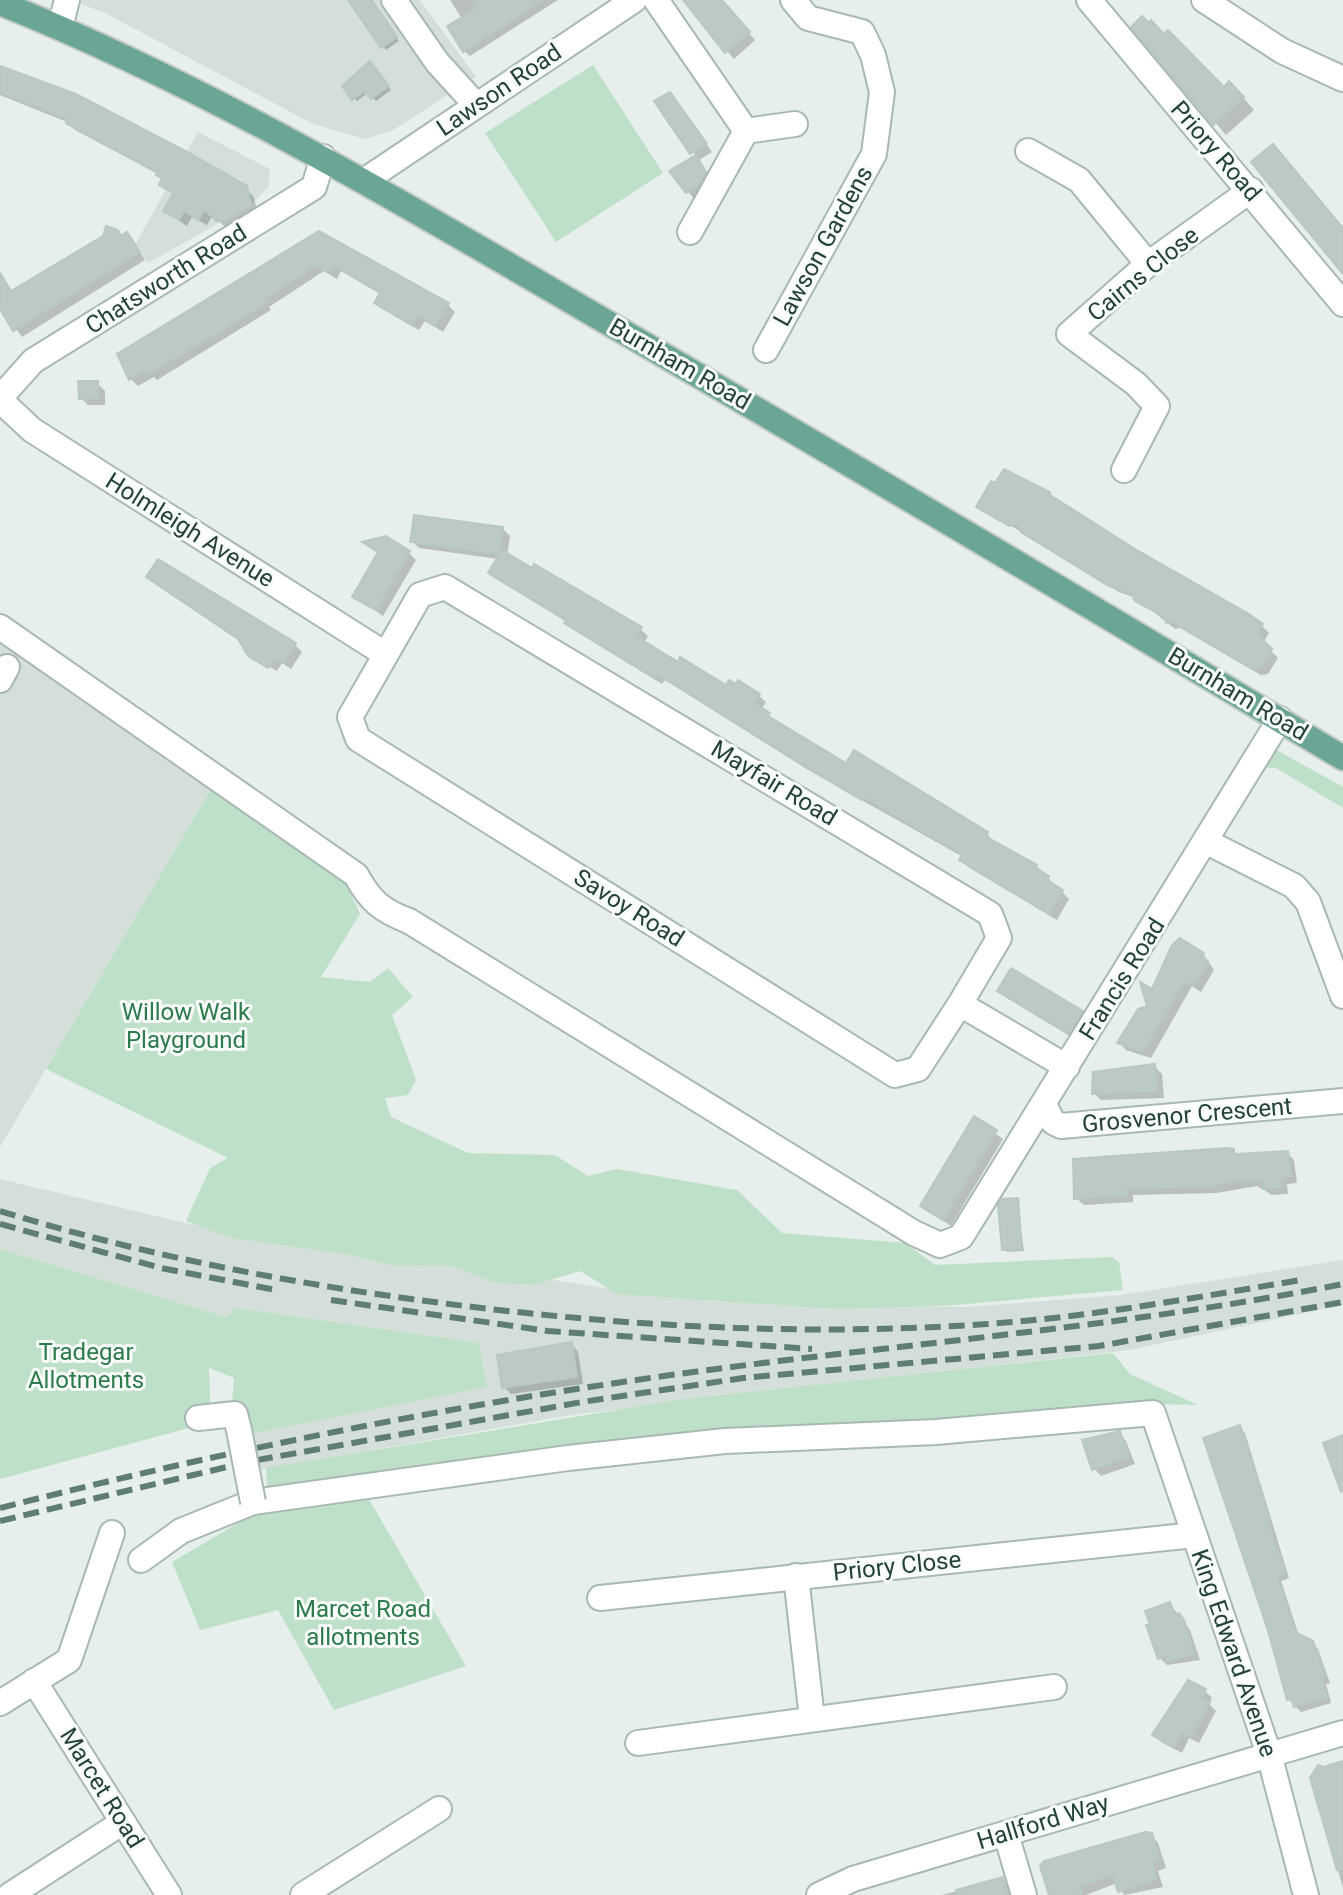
<svg xmlns="http://www.w3.org/2000/svg" width="1343" height="1895" font-family="Roboto,sans-serif">
<style>
.built{fill:#d4dfda}
.green{fill:#bfe0c8}
.shadow{fill:#0003}
.building{fill:#bbcac4;stroke:#b8c9c2;stroke-width:2}
.lines{fill:none;stroke-linecap:round;stroke-linejoin:round}
.minor-casing{stroke:#a8b8b2;stroke-width:28}
.major-casing{stroke:#c2cac8;stroke-width:28}
.minor{stroke:#fff;stroke-width:24}
.major{stroke:#6aa596;stroke-width:24}
.rail{stroke:#5f7d75;stroke-width:6;stroke-dasharray:16 8;stroke-linecap:butt}
.minor-bridge-casing{stroke:#a8b8b2;stroke-width:28;stroke-linecap:butt}
.minor-bridge{stroke:#fff;stroke-width:24}
.labels{text-anchor:middle;stroke-width:6;stroke-linejoin:round;paint-order:stroke}
.street-label{font-size:24px;fill:#24423a;stroke:#f7fbf9}
.park-label{font-size:24px;fill:#2d7a4b;stroke:#f7fbf9}
</style>
<rect width="100%" height="100%" fill="#e6efeb"/>
<!-- built -->
<g class="built">
<polygon points="71,0 420,0 476,77 393,130 365,139 313,124 105,13"/>
<polygon points="198,132 270,169 269,186 251,205 148,263 136,243"/>
<polygon points="0,639 211,789 0,1147"/>
<polygon points="0,1179 185,1223 598,1287 720,1301 966,1307 1121,1295 1343,1260 1343,1305 1129,1350 571,1415 255,1471 250,1434 487,1387 479,1343 236,1308 226,1317 0,1249"/>
</g>
<!-- green -->
<g class="green">
<polygon points="593,65 663,173 556,242 485,133"/>
<polygon points="1273,748 1343,787 1343,808 1276,768 1258,767"/>
<polygon points="211,789 317,854 345,880 360,914 321,977 370,982 388,968 413,997 392,1015 416,1080 408,1095 385,1098 391,1117 468,1153 555,1155 588,1176 617,1169 737,1190 782,1233 905,1243 935,1265 1112,1257 1119,1262 1123,1290 956,1305 839,1309 617,1294 580,1271 534,1285 493,1282 453,1266 391,1265 346,1254 232,1238 186,1221 210,1168 228,1158 46,1069"/>
<polygon points="0,1249 226,1317 236,1308 479,1343 487,1387 250,1434 232,1403 234,1378 209,1368 211,1422 0,1479"/>
<polygon points="1113,1353 1130,1374 1198,1405 1151,1404 267,1486 266,1468 677,1400"/>
<polygon points="366,1494 466,1666 334,1710 278,1610 200,1630 172,1562 257,1512"/>
</g>
<!-- shadow -->
<g class="shadow">
<polygon points="351,0 371,0 399,41 386,50"/>
<polygon points="450,0 558,0 470,56 464,51 462,19"/>
<polygon points="694,0 721,0 755,40 734,59 689,4"/>
<polygon points="1134,27 1165,37 1224,90 1241,95 1254,110 1226,135"/>
<polygon points="373,66 391,90 376,101 368,93 357,101 354,98"/>
<polygon points="0,68 245,188 253,196 258,212 227,228 212,216 207,225 192,217 187,226 165,211 174,195 161,185 164,180 158,174 75,130 67,122 0,95"/>
<polygon points="670,94 712,152 699,160 712,181 695,199 688,192 696,157"/>
<polygon points="117,231 134,242 145,260 22,337 0,306"/>
<polygon points="319,233 448,305 455,312 443,332 425,321 419,330 384,310 376,302 381,294 341,271 337,279 324,271 269,307 271,310 157,380 154,377 138,386 131,379 123,366"/>
<polygon points="97,383 105,391 105,405 88,405 81,398"/>
<polygon points="1049,494 1056,502 1261,625 1269,633 1263,643 1278,658 1268,674 1261,675 1180,628 1175,629 1136,598 1119,592 979,506"/>
<polygon points="503,529 510,536 507,556 640,629 648,636 644,643 727,688 758,695 766,702 761,710 776,722 847,765 987,833 993,843 1036,866 1069,899 1057,920 968,867 963,857 810,771 665,680 662,684 574,630 567,622 498,580 491,572 499,559 419,548 412,541"/>
<polygon points="366,543 409,553 416,560 383,616 354,596 379,554"/>
<polygon points="149,577 294,644 302,652 291,669 282,663 277,671 251,656 242,641"/>
<polygon points="1203,954 1214,970 1201,992 1192,986 1151,1058 1126,1050 1119,1042 1149,1008 1153,992"/>
<polygon points="1000,990 1081,1012 1089,1020 1076,1040"/>
<polygon points="1154,1066 1162,1074 1164,1098 1101,1100 1094,1093 1095,1073"/>
<polygon points="975,1119 1003,1139 951,1226 922,1206"/>
<polygon points="1233,1151 1238,1156 1287,1153 1294,1160 1297,1183 1287,1184 1288,1194 1272,1195 1257,1186 1216,1193 1133,1195 1133,1202 1084,1205 1076,1198"/>
<polygon points="1017,1200 1024,1251 1007,1252 1004,1249"/>
<polygon points="571,1344 578,1352 583,1384 511,1394 504,1387"/>
<polygon points="1240,1428 1245,1433 1289,1578 1281,1581 1299,1636 1318,1649 1330,1683 1326,1684 1331,1703 1301,1712 1289,1699 1206,1440"/>
<polygon points="1119,1433 1126,1441 1135,1464 1101,1476 1094,1468"/>
<polygon points="1170,1604 1190,1630 1200,1660 1167,1665 1160,1658"/>
<polygon points="1205,1691 1212,1698 1209,1704 1216,1711 1199,1743 1189,1738 1182,1753 1161,1742 1154,1735"/>
<polygon points="1343,1764 1343,1888 1312,1778 1323,1770"/>
<polygon points="1151,1835 1158,1843 1166,1868 1158,1871 1163,1887 1124,1895 1117,1883 1086,1895 1051,1895"/>
<polygon points="1002,1879 1013,1895 942,1895"/>
</g>
<!-- building -->
<g class="building">
<polygon points="348,0 372,0 397,37 381,48"/>
<polygon points="472,0 542,0 463,52 447,26 477,8"/>
<polygon points="683,0 722,0 750,32 725,53"/>
<polygon points="1142,16 1149,23 1151,20 1164,34 1168,30 1224,87 1229,81 1244,97 1213,125 1131,27"/>
<polygon points="370,61 389,86 371,99 364,91 352,100 342,86"/>
<polygon points="0,66 76,94 189,153 247,186 251,205 225,221 217,221 204,210 199,220 184,211 179,220 163,211 173,193 159,185 162,178 156,175 157,172 66,123 68,119 0,92"/>
<polygon points="670,92 707,144 690,154 654,101"/>
<polygon points="1273,144 1343,228 1343,274 1251,162"/>
<polygon points="696,155 706,172 698,186 686,193 669,171"/>
<polygon points="106,226 118,230 121,236 127,232 140,252 13,331 0,309 0,273 11,291 103,236"/>
<polygon points="319,231 449,303 435,326 417,316 412,325 374,303 380,293 333,265 329,273 316,265 264,299 265,302 259,308 148,374 146,370 129,380 117,354"/>
<polygon points="78,381 98,381 98,398 79,399"/>
<polygon points="1004,469 1050,492 1050,495 1135,549 1249,614 1263,624 1257,634 1272,649 1261,667 1252,669 1171,621 1166,623 1165,617 1135,601 1131,593 1109,586 1021,532 1018,524 1009,526 976,507 991,481 995,483"/>
<polygon points="414,515 503,527 499,554 410,542"/>
<polygon points="386,536 410,551 376,610 352,597 378,552 362,542"/>
<polygon points="502,550 532,568 534,564 642,627 636,636 678,662 680,657 726,685 729,680 736,684 738,680 760,694 754,703 770,713 768,716 846,763 854,750 988,832 985,836 1037,865 1035,867 1049,876 1047,880 1063,890 1049,914 959,860 962,855 864,797 862,800 846,791 657,674 654,678 564,623 566,620 488,573"/>
<polygon points="158,559 296,643 284,663 274,658 268,668 248,656 238,639 146,577"/>
<polygon points="1180,938 1204,953 1202,957 1208,961 1198,980 1193,986 1184,981 1143,1052 1117,1043 1138,1009 1147,1006 1140,982 1152,989 1172,945"/>
<polygon points="1011,968 1083,1011 1068,1034 997,991"/>
<polygon points="1155,1064 1157,1091 1092,1094 1093,1072"/>
<polygon points="974,1116 997,1130 943,1220 920,1206"/>
<polygon points="1227,1148 1234,1149 1234,1154 1288,1151 1291,1176 1280,1178 1281,1187 1263,1189 1263,1180 1250,1182 1250,1179 1207,1186 1126,1189 1127,1195 1074,1199 1073,1159"/>
<polygon points="1018,1198 1022,1249 1002,1250 998,1205 1002,1199"/>
<polygon points="572,1342 577,1377 502,1388 497,1355"/>
<polygon points="1240,1425 1271,1521 1268,1522 1285,1573 1277,1576 1295,1632 1313,1641 1326,1677 1321,1678 1327,1697 1294,1707 1291,1699 1287,1700 1268,1630 1203,1438"/>
<polygon points="1120,1431 1129,1457 1092,1470 1082,1440"/>
<polygon points="1343,1435 1343,1491 1341,1492 1323,1443"/>
<polygon points="1170,1602 1175,1615 1179,1613 1184,1620 1194,1653 1167,1661 1165,1656 1158,1659 1146,1625 1150,1624 1145,1611"/>
<polygon points="1188,1680 1206,1689 1201,1698 1210,1702 1191,1737 1182,1732 1174,1747 1152,1735"/>
<polygon points="1343,1761 1343,1869 1337,1870 1310,1778 1318,1765 1323,1767"/>
<polygon points="1145,1832 1152,1833 1160,1861 1152,1863 1156,1879 1118,1892 1113,1875 1079,1885 1082,1895 1049,1895 1040,1866 1044,1861"/>
<polygon points="1003,1877 1008,1895 957,1895 956,1890"/>
</g>
<g class="lines">
<!-- minor casing -->
<g class="minor-casing">
<g id="minor">
<polyline points="394,0 437,62 476,105"/>
<polyline points="656,0 746,131 690,232"/>
<polyline points="1089,0 1343,304"/>
<polyline points="1204,0 1282,51 1343,79"/>
<polyline points="60,27 67,0"/>
<polyline points="746,131 795,124"/>
<polyline points="1028,151 1079,180 1148,264"/>
<polyline points="364,181 634,0"/>
<polyline points="766,350 874,154 882,92 873,55 862,32 808,18 793,0"/>
<polyline points="0,398 33,361 314,187 323,157"/>
<polyline points="0,400 32,430 385,654"/>
<polyline points="1124,470 1157,406 1136,384 1069,334 1148,264 1251,190"/>
<path d="M0,627L356,875C370,901 382,911 409,921L914,1233L940,1245L961,1237L1280,719"/>
<polyline points="0,680 7,667"/>
<polyline points="1207,842 1294,886 1308,902 1343,996"/>
<polyline points="960,1004 918,1069 895,1075 358,739 350,717 420,595 445,587 990,914 999,938 960,1004 1067,1067"/>
<polyline points="1044,1104 1053,1122 1061,1126 1343,1101"/>
<polyline points="198,1418 235,1414 239,1430"/>
<polyline points="141,1560 181,1531 253,1502 568,1458 725,1441 936,1432 1153,1413 1269,1754 1306,1895"/>
<polyline points="796,1576 812,1719"/>
<polyline points="600,1598 1194,1535"/>
<polyline points="34,1681 169,1895"/>
<polyline points="0,1703 69,1660 112,1533"/>
<polyline points="638,1743 1054,1687"/>
<polyline points="1006,1834 1024,1895"/>
<polyline points="10,1895 123,1822"/>
<polyline points="303,1895 439,1809"/>
<polyline points="819,1895 853,1879 1343,1733"/>
</g>
</g>
<!-- major casing -->
<g class="major-casing">
<path id="major" d="M0,3C212,88 406,205 603,320C851,464 1097,610 1343,758"/>
</g>
<!-- minor -->
<use href="#minor" class="minor"/>
<!-- major -->
<use href="#major" class="major"/>
<!-- rail -->
<g class="rail">
<path d="M0,1211C139,1254 283,1282 426,1301C613,1326 799,1337 987,1324C1092,1317 1197,1297 1301,1280"/>
<polyline points="0,1224 161,1268 276,1290"/>
<polyline points="331,1300 548,1331 812,1349"/>
<path d="M0,1508C224,1451 442,1407 671,1375C895,1344 1121,1328 1343,1284"/>
<polyline points="0,1521 252,1461 582,1402 743,1378 1099,1346 1343,1302"/>
</g>
<!-- minor-bridge casing -->
<g class="minor-bridge-casing">
<polyline id="minor-bridge" points="239,1430 253,1502"/>
</g>
<!-- minor-bridge -->
<use href="#minor-bridge" class="minor-bridge"/>
</g>
<g class="labels">
<!-- street labels -->
<g class="street-label">
<text transform="translate(499 90) rotate(-34)" y="8">Lawson Road</text>
<text transform="translate(1216 151) rotate(49)" y="8">Priory Road</text>
<text transform="translate(823 246) rotate(-61)" y="8">Lawson Gardens</text>
<text transform="translate(1143 274) rotate(-39)" y="8">Cairns Close</text>
<text transform="translate(166 279) rotate(-32)" y="8">Chatsworth Road</text>
<text transform="translate(680 364) rotate(30)" y="8">Burnham Road</text>
<text transform="translate(190 530) rotate(32)" y="8">Holmleigh Avenue</text>
<text transform="translate(1238 694) rotate(31)" y="8">Burnham Road</text>
<text transform="translate(774 783) rotate(31)" y="8">Mayfair Road</text>
<text transform="translate(629 908) rotate(32)" y="8">Savoy Road</text>
<text transform="translate(1122 979) rotate(-58)" y="8">Francis Road</text>
<text transform="translate(1187 1115) rotate(-5)" y="8">Grosvenor Crescent</text>
<text transform="translate(897 1566) rotate(-6)" y="8">Priory Close</text>
<text transform="translate(1234 1653) rotate(71)" y="8">King Edward Avenue</text>
<text transform="translate(102 1788) rotate(58)" y="8">Marcet Road</text>
<text transform="translate(1043 1822) rotate(-17)" y="8">Hallford Way</text>
</g>
<!-- park labels -->
<g class="park-label">
<text x="186" y="1020">Willow Walk<tspan x="186" dy="28">Playground</tspan></text>
<text x="86" y="1360">Tradegar<tspan x="86" dy="28">Allotments</tspan></text>
<text x="363" y="1617">Marcet Road<tspan x="363" dy="28">allotments</tspan></text>
</g>
</g>
</svg>
